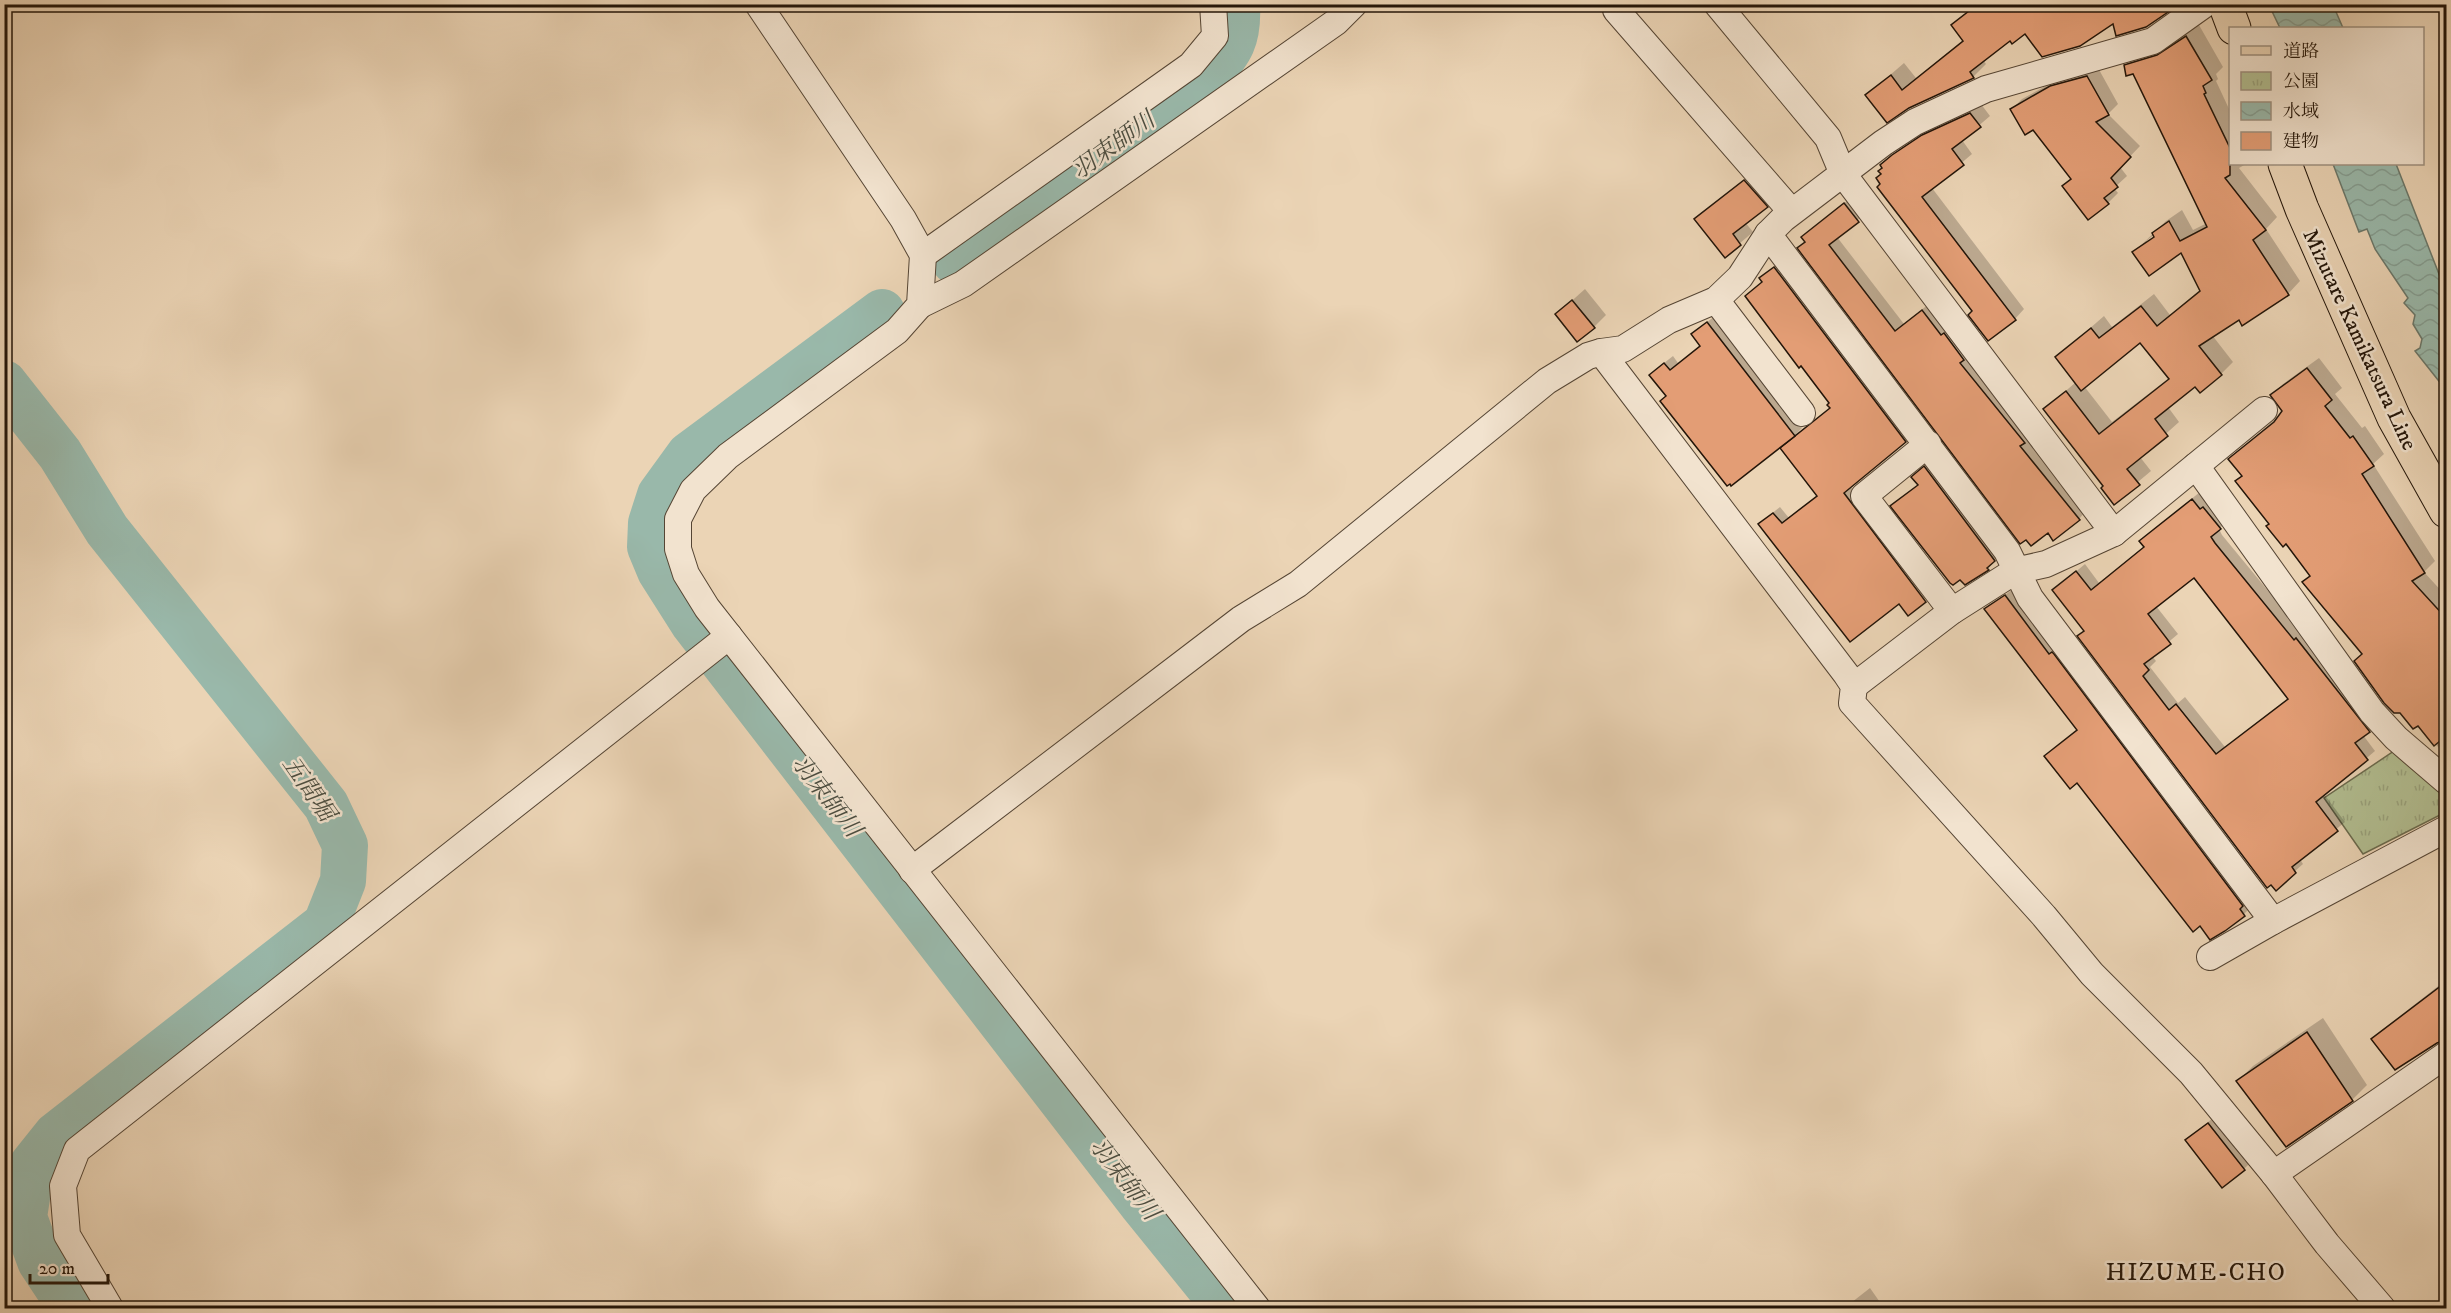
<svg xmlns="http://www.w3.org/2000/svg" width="2451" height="1313" font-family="'IM FELL DW Pica','Noto Serif JP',serif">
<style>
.park{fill:url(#park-tufts);stroke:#6a6a4d;stroke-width:1.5}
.water{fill:url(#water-waves);stroke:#6a776a;stroke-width:1.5}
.shadow{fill:#0003;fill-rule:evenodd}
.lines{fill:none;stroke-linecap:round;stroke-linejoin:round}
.river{stroke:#99b8aa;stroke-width:46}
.building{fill:#e39d75;stroke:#231509;stroke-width:1.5;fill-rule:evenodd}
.minor-casing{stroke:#554534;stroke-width:28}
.major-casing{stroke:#231509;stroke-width:35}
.minor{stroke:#f2e3cf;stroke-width:26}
.major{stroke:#ebd4b5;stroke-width:33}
.labels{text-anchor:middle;stroke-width:5;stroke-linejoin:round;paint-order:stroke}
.street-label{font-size:22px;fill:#231509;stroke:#f2e3cf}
.water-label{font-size:24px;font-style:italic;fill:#4c4e41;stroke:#f2e3cf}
.neighbourhood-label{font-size:24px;letter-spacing:1.5px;fill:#231509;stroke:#f2e3cf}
</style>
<defs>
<pattern id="park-tufts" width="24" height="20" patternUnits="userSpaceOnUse" patternTransform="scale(1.5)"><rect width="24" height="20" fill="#b2be91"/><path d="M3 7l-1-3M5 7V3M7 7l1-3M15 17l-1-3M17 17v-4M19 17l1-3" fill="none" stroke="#99a27c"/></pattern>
<pattern id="water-waves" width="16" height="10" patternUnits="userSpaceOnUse" patternTransform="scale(1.5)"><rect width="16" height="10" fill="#99b8aa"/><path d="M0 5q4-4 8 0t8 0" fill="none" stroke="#849d91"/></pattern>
</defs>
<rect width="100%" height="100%" fill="#ebd4b5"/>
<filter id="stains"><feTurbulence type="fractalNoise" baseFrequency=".00333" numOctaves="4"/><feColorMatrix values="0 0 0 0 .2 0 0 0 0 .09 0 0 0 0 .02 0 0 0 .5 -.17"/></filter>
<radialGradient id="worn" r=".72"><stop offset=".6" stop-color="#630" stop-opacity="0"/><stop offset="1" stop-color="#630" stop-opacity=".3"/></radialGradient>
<!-- park -->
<polygon class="park" points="2397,749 2446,792 2446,812 2363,854 2324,798"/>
<!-- water -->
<g class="water">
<polygon points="2269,5 2333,5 2343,28 2280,28"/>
<polygon points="2333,164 2396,164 2446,292 2446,390 2415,351 2420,348 2422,339 2413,324 2415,315 2404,303 2408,298 2375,249 2367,229 2359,232"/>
</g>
<!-- shadow -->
<g class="shadow">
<polygon points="1977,4 2176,4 2146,26 2114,21 2025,32 2010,39 1983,60 1986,64 1973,77 1908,107 1867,95 1904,63 1916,78 1964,40 1953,25"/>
<path d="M2199,25L2223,67L2216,74L2218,79L2216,81L2230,111V164H2246L2239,168L2277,217L2266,229L2300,281L2288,294L2239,318L2212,335L2233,362L2221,374L2195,385L2168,407L2179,422L2140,457L2151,471L2114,502L2105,485L2045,409L2076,382L2057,357L2104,316L2112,327L2154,294L2170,315L2201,289L2182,251L2134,252L2166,221L2182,210L2193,230L2207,223L2134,73L2125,66L2138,53L2171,43ZM2159,231L2161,234L2146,244V241ZM2140,341L2169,378L2112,422L2084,386Z"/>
<polygon points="2097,66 2118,104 2108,114 2140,146 2120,167 2127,176 2114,188 2118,193 2108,203 2064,186 2072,178 2033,128 2012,109 2022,99 2062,77"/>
<polygon points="1981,104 1990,116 1962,140 1972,154 1932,188 2024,309 2015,319 1974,311 1882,184 1884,168 1882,165 1891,155 1934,126"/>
<polygon points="1757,169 1779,194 1745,222 1753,232 1725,256 1696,219"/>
<polygon points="1853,196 1866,213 1837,237 1904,324 1930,303 2086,511 2079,519 1803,237"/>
<polygon points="1781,261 1912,435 1850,486 1931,594 1909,614 1899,602 1766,518 1780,507 1789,518 1818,495 1788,440 1667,396 1659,367 1673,356 1678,363 1701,345 1701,327 1716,315 1802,428 1796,434 1797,435 1831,408 1831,402 1763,282 1767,272"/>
<polygon points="1585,289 1606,315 1594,327 1557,314"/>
<polygon points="2319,358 2342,388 2335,394 2362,428 2365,426 2384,454 2373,464 2435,561 2424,572 2446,596 2446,757 2363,653 2230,459 2284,411 2272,395 2283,384"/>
<polygon points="1931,462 2000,554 1988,569 1898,500 1919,484 1919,471"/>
<path d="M2200,492L2228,520L2219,529L2222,535L2377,723L2363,735L2375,751L2324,794L2345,822L2300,859L2303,864L2276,888L2054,590L2085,564L2099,583L2145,546L2141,541L2149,533ZM2194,576L2289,698L2225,747L2185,697L2178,703L2150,667L2156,661L2152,656L2178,634L2156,606Z"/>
<polygon points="2013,589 2251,907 2244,914 2046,756 2079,729 1986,609"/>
<polygon points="2446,980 2446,1030 2373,1039 2382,1030"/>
<polygon points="2323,1018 2367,1085 2352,1100 2238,1081 2253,1066"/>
<polygon points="2220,1112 2256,1157 2244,1169 2187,1140"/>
<polygon points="1870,1288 1884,1308 1844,1308 1847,1306"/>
</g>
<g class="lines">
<!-- river -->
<g class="river">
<path d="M954,261L1208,76C1231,51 1239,39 1237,4"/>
<polyline points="882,312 689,455 660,495 651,523 650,547 660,571 693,623 1141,1203 1226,1308"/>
<polyline points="4,383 60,454 107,530 326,805 345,845 343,881 326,924 56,1135 32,1165 24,1217 40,1261 71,1308"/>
</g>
</g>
<!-- building -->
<g class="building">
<polygon points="1978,4 2167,4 2171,10 2146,27 2116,36 2113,24 2080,46 2042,57 2025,34 2012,44 2010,41 1970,72 1974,78 1909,108 1887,123 1865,95 1891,75 1902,90 1963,41 1951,25"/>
<polygon points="2186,36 2212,80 2203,86 2206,93 2204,94 2230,148 2230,175 2225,178 2266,230 2253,240 2289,295 2242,326 2239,320 2199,346 2222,375 2200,393 2195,387 2155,419 2168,436 2127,469 2140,485 2114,505 2101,488 2103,486 2043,409 2066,391 2099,434 2169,379 2140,343 2081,391 2055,357 2091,328 2099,338 2141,306 2157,326 2200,291 2181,253 2149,276 2132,252 2154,237 2152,233 2169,221 2180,241 2207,227 2133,74 2126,76 2124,65 2157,55"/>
<polygon points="2087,76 2109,115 2096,122 2131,157 2111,178 2118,187 2104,198 2109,204 2088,220 2062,186 2071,179 2033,130 2025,135 2010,109 2050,86"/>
<polygon points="1970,113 1981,127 1952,149 1964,165 1922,197 2016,320 1988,341 1968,315 1972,311 1877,187 1880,184 1876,178 1881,174 1878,171 1882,168 1880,165 1892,155 1922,135"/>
<polygon points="1744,180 1768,207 1733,234 1741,245 1725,258 1694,219"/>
<polygon points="1844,203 1859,222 1829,245 1895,331 1922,310 1941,335 1944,333 1964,360 1960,363 2025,443 2020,446 2080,520 2053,541 2048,533 2031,546 2026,540 2020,544 1797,248 1805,242 1801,237"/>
<polygon points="1774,267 1906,442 1844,493 1926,602 1908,616 1899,604 1850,642 1758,524 1773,513 1782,523 1817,496 1780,448 1830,408 1827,405 1829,403 1801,366 1799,368 1745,296 1762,282 1759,278"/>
<polygon points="1572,300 1595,328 1577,342 1555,314"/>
<polygon points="1707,322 1795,436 1731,486 1730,484 1727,486 1660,401 1666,396 1649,375 1664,363 1670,370 1700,346 1691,334"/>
<polygon points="2307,368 2332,400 2325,406 2350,438 2353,436 2374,466 2362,474 2425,573 2412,581 2446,618 2446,736 2434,746 2418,726 2413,729 2400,713 2394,713 2384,703 2354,661 2362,654 2302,582 2310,576 2286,544 2283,547 2266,526 2269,524 2235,481 2242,476 2228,459 2274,422 2282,411 2270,395"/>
<polygon points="1924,466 1995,561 1987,568 1989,570 1965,585 1960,580 1953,585 1950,583 1890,506 1918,485 1911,477"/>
<path d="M2192,499L2200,509L2203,507L2221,529L2211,537L2215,543L2294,640L2296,638L2370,732L2355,743L2368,760L2316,802L2338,831L2292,867L2296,873L2276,891L2271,885L2267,888L2077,636L2084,631L2052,590L2076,571L2091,590L2144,547L2139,541ZM2194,578L2288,699L2216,754L2176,704L2169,710L2143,676L2149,670L2144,664L2171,644L2148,614Z"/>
<polygon points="2005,595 2049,654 2052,652 2054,654 2243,906 2240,909 2245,916 2225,931 2210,940 2200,926 2193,932 2077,783 2070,789 2044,756 2077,730 1984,609"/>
<polygon points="2446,982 2446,1040 2437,1043 2395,1070 2371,1039"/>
<polygon points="2307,1032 2353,1101 2286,1147 2236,1081"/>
<polygon points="2208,1123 2245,1170 2222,1188 2185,1140"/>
</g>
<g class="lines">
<!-- minor casing -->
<g class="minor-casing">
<g id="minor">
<polyline points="758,4 903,219 923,255 920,305 897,331 728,456 693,490 678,519 678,549 686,574 707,608 1257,1308"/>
<polyline points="1717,4 1828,138 1843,174 2114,533"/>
<polyline points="1616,10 1791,211"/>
<polyline points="1768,234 2007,551 2030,598 2273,921"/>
<polyline points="923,255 1191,65 1215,36 1213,4"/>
<polyline points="1716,300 1802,413"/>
<polyline points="920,305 963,284 1336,22 1354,4"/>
<polyline points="1601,352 1846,674 1854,686 1852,703 2044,916 2092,974 2191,1073 2274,1174 2327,1244 2382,1308"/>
<polyline points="1928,444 1864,496 1952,611"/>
<polyline points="2196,466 2372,712 2396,738 2446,781"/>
<polyline points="1854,686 1952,611 2015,571 2046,564 2114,533 2264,410"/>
<polyline points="912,870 1241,619 1298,584 1547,381 1588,356 1601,352 1623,349 1669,320 1716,300 1740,277 1768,234 1783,219 1883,143 1915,122 1986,89 2153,41 2205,4"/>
<polyline points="2210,957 2273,921 2446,829"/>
<polyline points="2274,1174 2446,1055"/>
<polyline points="110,1308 67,1235 63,1186 77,1150 729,636"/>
</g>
</g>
<!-- major casing -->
<g class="major-casing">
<g id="major">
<polyline points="2225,4 2234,28"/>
<polyline points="2285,164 2302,209 2394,418 2446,511"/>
</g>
</g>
<!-- minor -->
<use href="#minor" class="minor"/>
<!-- major -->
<use href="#major" class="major"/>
</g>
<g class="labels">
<!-- street labels -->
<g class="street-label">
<text transform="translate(2361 339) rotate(65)" y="8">Mizutare Kamikatsura Line</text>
</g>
<!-- water labels -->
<g class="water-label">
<text transform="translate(1113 145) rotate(-36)" y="8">羽束師川</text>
<text transform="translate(309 788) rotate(55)" y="8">五間堀</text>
<text transform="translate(827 796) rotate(52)" y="8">羽束師川</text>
<text transform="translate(1125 1179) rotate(52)" y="8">羽束師川</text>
</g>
<!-- neighbourhood labels -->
<g class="neighbourhood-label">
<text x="2196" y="1280">HIZUME-CHO</text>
</g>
</g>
<!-- margin -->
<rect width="2451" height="1313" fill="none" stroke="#ebd4b5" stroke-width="24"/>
<rect x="6" y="6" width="2439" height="1301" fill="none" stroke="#231509" stroke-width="3"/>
<rect x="12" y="12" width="2427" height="1289" fill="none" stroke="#231509" stroke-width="1.5"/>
<!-- legend -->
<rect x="2229" y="27" width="195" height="138" fill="#f2e3cf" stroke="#9f9180" stroke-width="1.5"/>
<rect x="2241" y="46" width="30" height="9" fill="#ebd4b5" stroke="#9f9180" stroke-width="1.5"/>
<text x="2283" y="57" font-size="18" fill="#231509">道路</text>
<rect x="2241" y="72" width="30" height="18" fill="url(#park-tufts)" stroke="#9f9180" stroke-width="1.5"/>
<text x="2283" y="87" font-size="18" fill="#231509">公園</text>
<rect x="2241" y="102" width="30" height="18" fill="url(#water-waves)" stroke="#9f9180" stroke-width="1.5"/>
<text x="2283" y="117" font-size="18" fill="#231509">水域</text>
<rect x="2241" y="132" width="30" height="18" fill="#e39d75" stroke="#9f9180" stroke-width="1.5"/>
<text x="2283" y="147" font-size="18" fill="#231509">建物</text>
<!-- scale -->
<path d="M30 1274v9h78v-9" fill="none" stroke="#231509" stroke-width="3"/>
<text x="39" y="1274" font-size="18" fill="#231509" stroke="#f2e3cf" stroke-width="4.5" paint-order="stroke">20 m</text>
<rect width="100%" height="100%" filter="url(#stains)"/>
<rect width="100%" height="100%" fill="url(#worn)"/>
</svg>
